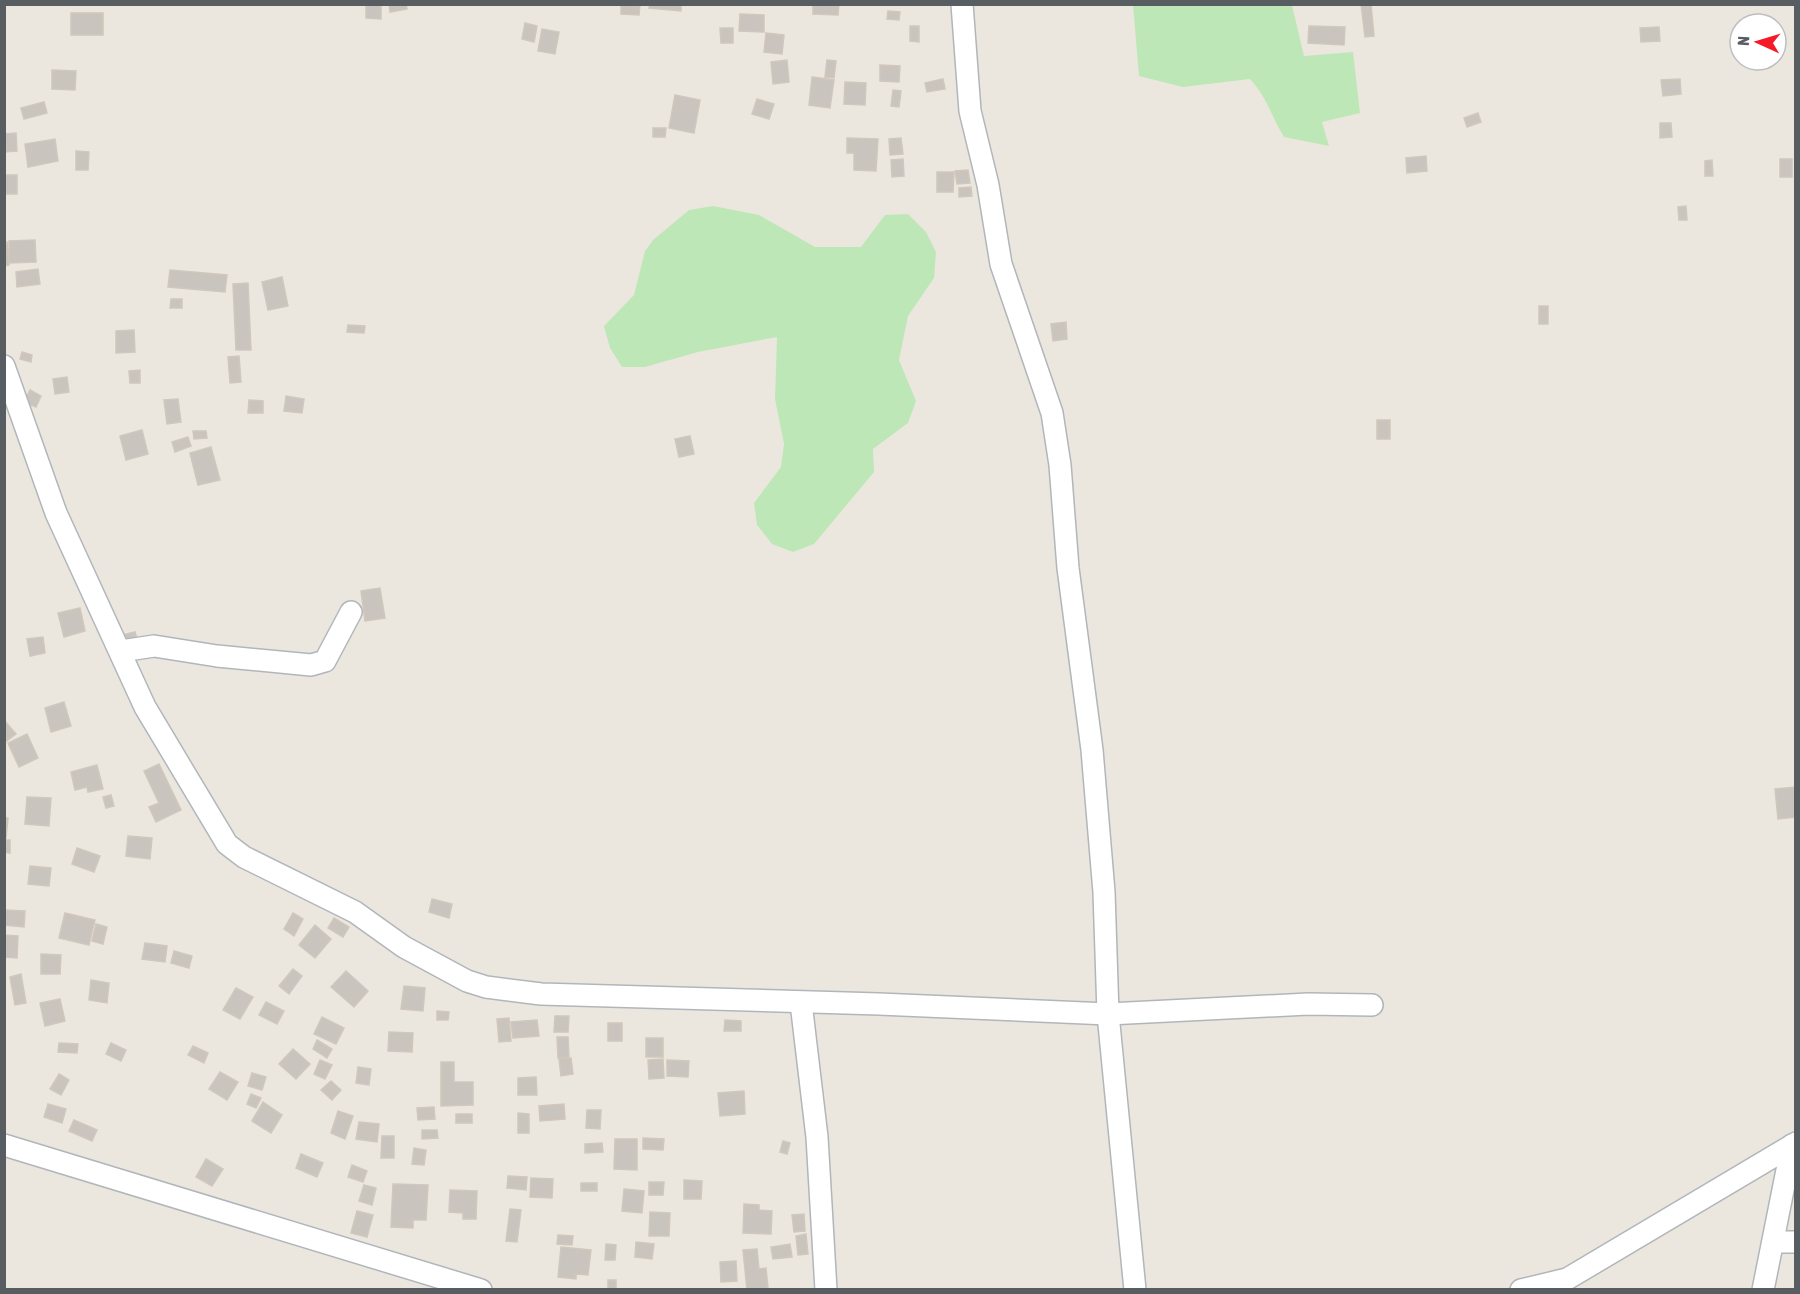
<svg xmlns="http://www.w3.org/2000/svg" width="1800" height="1294" font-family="'Asap Condensed',sans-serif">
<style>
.green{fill:#bee7b7}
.building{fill:#c9c4bd;stroke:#d1c7bc;stroke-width:1.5}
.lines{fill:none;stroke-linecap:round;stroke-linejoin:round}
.minor-casing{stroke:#b1b6bb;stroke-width:24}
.minor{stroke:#fff;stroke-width:21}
</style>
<rect width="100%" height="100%" fill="#ece7de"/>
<!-- green -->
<g class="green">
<path d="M1133,5H1292L1304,56L1353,52L1360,113L1322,122L1329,146L1284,137C1271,116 1267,97 1250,79L1183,87L1139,76Z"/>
<polygon points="713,206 759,215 815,247 861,247 885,215 908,214 926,232 936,252 934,278 908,316 899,360 916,401 908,423 873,449 874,472 814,544 793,552 772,544 757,525 754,503 781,467 784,444 775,399 777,337 698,352 645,367 622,367 610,348 604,326 634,295 645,251 653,240 689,210"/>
</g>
<!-- building -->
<g class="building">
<polygon points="366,4 381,4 381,19 366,18"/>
<polygon points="389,4 406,4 407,9 390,12"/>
<polygon points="621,4 640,4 639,15 621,14"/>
<polygon points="650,4 681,4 681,11 649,8"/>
<polygon points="813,4 839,4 838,15 813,14"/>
<polygon points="1361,4 1371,4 1374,36 1365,37"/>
<polygon points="888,11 900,12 899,20 887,19"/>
<rect x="71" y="13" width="32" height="22"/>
<polygon points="740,14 764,15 764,32 739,31"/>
<polygon points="525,23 537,26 534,42 522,39"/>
<polygon points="910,26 919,26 919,42 910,41"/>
<polygon points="1309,26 1345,27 1344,45 1308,43"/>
<polygon points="1659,27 1660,41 1641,42 1640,28"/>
<polygon points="720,28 733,28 733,43 721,43"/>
<polygon points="542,29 559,32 555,54 538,51"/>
<polygon points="766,33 784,35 782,54 764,52"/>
<polygon points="787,60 789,82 773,84 771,62"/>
<polygon points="827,60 836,61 834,78 825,77"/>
<polygon points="880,65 900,66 899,82 880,81"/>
<polygon points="52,70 76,71 75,90 52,89"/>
<polygon points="812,77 834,80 830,108 809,105"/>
<polygon points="943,79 945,89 927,92 925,83"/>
<polygon points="1680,79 1681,94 1663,96 1661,80"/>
<polygon points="845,82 866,83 865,105 844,104"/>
<polygon points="893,90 901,91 899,107 891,106"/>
<polygon points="675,95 700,100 694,133 669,128"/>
<polygon points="757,99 774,104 769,119 752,114"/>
<polygon points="44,102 47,113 24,119 21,108"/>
<polygon points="1478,113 1481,122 1467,127 1464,118"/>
<polygon points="1660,123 1671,123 1672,137 1660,138"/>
<polygon points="653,128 666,128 665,137 653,137"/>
<polygon points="16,133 17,151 4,152 4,134"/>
<polygon points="847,138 878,139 876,171 854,170 854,153 847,153"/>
<polygon points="901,138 903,154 890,155 889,139"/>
<polygon points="55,139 58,161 28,167 25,144"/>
<polygon points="76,151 89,152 88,170 76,170"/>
<polygon points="1426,156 1427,171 1407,173 1406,158"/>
<polygon points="903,159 904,176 892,177 891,160"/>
<rect x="1780" y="159" width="12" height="18"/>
<polygon points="1712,160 1713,176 1705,176 1705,161"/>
<polygon points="968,170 970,183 957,184 955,171"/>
<polygon points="937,172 954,172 953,192 937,192"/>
<rect x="4" y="175" width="13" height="19"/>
<polygon points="971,187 972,196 959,197 959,188"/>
<polygon points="1686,206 1687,220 1679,220 1678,207"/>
<polygon points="35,240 36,262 9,263 9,241"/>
<polygon points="4,242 7,242 9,265 4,266"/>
<polygon points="38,269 40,284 17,287 16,272"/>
<polygon points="170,270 227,275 225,292 168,287"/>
<polygon points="282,277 288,306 268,310 262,282"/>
<polygon points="248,283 251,350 236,350 233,284"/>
<polygon points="171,299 182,299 182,308 170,308"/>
<rect x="1539" y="306" width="9" height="18"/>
<polygon points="1066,322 1067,339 1053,341 1051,324"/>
<polygon points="348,325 365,326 364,333 347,332"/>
<polygon points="134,330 135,352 116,353 116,331"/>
<polygon points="22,352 32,355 31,362 20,359"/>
<polygon points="239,356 241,382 230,383 228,357"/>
<polygon points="140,370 140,383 130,383 129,371"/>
<polygon points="67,377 69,392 55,394 53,379"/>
<polygon points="30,390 41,396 36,407 24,402"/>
<polygon points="286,396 304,399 302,413 284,411"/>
<polygon points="178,399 181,422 167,424 164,400"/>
<polygon points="249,400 263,401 263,413 248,413"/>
<rect x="1377" y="420" width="13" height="19"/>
<polygon points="142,430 148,454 126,460 120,436"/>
<polygon points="193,431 206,431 207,438 194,439"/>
<polygon points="690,436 694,454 679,457 675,439"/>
<polygon points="188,437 191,446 175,452 172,442"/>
<polygon points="211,447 220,480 198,485 190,453"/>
<polygon points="380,588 385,618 365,621 361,591"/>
<polygon points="80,608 85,631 64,637 58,613"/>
<polygon points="135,632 138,642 124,646 122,635"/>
<polygon points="43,637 45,653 30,656 27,639"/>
<polygon points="64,702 71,726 51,732 45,708"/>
<polygon points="4,720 16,734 4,743"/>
<polygon points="27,734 38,758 19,767 8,743"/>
<polygon points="159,764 181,810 156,822 149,807 159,803 144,771"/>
<polygon points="97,765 103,789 88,792 87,787 75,790 71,772"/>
<polygon points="1796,787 1796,817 1778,819 1775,789"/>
<polygon points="111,795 114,806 106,808 103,797"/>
<polygon points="27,797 51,798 49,826 25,824"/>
<polygon points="4,818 8,818 6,838 4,838"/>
<polygon points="128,836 152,838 150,859 126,856"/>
<polygon points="4,840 10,840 10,853 4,852"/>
<polygon points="77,848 100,856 94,872 72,864"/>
<polygon points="30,866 51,868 49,886 28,884"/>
<polygon points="432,899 452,904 449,918 429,912"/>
<polygon points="4,910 25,911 24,927 4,925"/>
<polygon points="65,913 95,920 89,945 59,938"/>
<polygon points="293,913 303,919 294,936 284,929"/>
<polygon points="334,918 349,927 343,937 328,928"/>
<polygon points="96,924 107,927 103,944 92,941"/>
<polygon points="315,925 331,939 315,958 299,945"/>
<polygon points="4,935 18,936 17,958 4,957"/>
<polygon points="145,943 167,946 165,962 142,959"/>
<polygon points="174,951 192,956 189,968 171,963"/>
<polygon points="41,954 61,955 60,974 41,974"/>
<polygon points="293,969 302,976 289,994 279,986"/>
<polygon points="346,971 368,991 354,1007 331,987"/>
<polygon points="21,974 26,1003 15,1005 10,977"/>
<polygon points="91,980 109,983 107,1003 89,1000"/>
<polygon points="404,986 425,988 423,1011 401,1009"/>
<polygon points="236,988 253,997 240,1019 223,1010"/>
<polygon points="60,999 65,1021 45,1026 40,1003"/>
<polygon points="266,1002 284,1011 277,1024 259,1015"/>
<polygon points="437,1011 449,1012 448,1020 437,1020"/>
<polygon points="555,1016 569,1016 568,1032 554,1032"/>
<polygon points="322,1017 344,1028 336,1044 314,1034"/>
<polygon points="509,1018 511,1041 499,1042 497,1019"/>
<polygon points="537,1020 539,1036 513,1038 511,1022"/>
<polygon points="725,1020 741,1021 741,1031 724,1031"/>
<rect x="608" y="1023" width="14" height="18"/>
<polygon points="389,1032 413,1033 412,1052 388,1051"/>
<polygon points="557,1037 568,1037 569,1057 558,1058"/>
<rect x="646" y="1038" width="17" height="19"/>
<polygon points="317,1040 332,1049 327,1058 313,1049"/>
<polygon points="59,1043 78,1044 77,1053 58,1052"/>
<polygon points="111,1043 126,1050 121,1061 106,1054"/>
<polygon points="193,1046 208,1053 204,1063 188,1055"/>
<polygon points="293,1049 310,1064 296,1079 279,1064"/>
<polygon points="571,1058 573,1074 561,1076 559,1059"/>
<polygon points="663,1059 664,1078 649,1079 648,1060"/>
<polygon points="320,1060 332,1065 325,1079 314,1074"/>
<polygon points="667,1060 689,1061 688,1077 667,1076"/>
<polygon points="441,1062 454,1062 454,1082 473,1082 473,1105 441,1106"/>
<polygon points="358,1067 371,1069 369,1085 356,1083"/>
<polygon points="220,1072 238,1082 227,1100 209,1089"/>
<polygon points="252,1073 266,1077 262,1090 248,1086"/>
<polygon points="59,1074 69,1080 61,1095 50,1089"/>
<polygon points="536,1077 537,1095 518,1095 518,1078"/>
<polygon points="331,1081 341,1090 332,1100 321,1090"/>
<polygon points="744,1091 745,1114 720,1116 718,1093"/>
<polygon points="251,1094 261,1098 256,1108 247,1104"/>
<polygon points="263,1102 282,1115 271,1133 252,1121"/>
<polygon points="48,1104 66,1109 62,1123 44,1117"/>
<polygon points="564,1104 565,1119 540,1121 539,1106"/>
<polygon points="434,1107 435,1119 418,1120 417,1108"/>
<polygon points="587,1110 601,1110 600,1129 586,1128"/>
<polygon points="338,1111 353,1116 345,1139 331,1133"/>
<polygon points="518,1113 529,1114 529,1133 518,1133"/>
<rect x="456" y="1114" width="16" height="9"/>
<polygon points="74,1120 97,1130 92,1141 69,1131"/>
<polygon points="359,1122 379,1124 377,1142 356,1139"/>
<polygon points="422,1130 437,1130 438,1138 422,1139"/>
<polygon points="382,1136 394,1136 394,1158 381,1158"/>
<polygon points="643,1138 664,1139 663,1150 643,1149"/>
<polygon points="615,1139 637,1139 637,1170 614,1169"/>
<polygon points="783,1141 790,1143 787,1154 780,1152"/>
<polygon points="602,1143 603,1152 585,1153 585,1144"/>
<polygon points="414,1148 426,1150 424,1165 412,1164"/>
<polygon points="301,1154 323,1163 317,1177 296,1168"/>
<polygon points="206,1159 223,1169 212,1186 196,1177"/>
<polygon points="352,1165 367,1171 363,1182 348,1177"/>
<polygon points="508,1176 527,1177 526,1190 507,1188"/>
<polygon points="531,1178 553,1179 552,1198 530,1197"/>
<polygon points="684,1180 702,1181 701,1199 684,1199"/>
<polygon points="649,1182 664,1182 663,1195 649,1195"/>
<rect x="581" y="1183" width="16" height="8"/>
<polygon points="393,1184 428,1185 426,1220 413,1220 413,1228 391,1227"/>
<polygon points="364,1185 376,1188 372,1205 359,1201"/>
<polygon points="624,1189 644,1191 642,1213 622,1211"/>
<polygon points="450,1190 477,1191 476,1219 463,1219 463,1213 449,1212"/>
<polygon points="744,1204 759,1205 759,1210 772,1211 771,1234 743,1233"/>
<polygon points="510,1209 521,1210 517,1242 506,1241"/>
<polygon points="357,1211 373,1215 367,1237 351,1233"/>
<polygon points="650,1212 670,1213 669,1236 649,1236"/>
<polygon points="804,1214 805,1231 794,1232 792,1215"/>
<polygon points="806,1234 808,1254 798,1255 796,1236"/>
<polygon points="558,1235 573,1236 572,1245 557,1244"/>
<polygon points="636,1242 654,1244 652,1259 635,1257"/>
<polygon points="606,1244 616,1245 615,1260 605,1260"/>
<polygon points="790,1244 792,1257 773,1259 771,1247"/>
<polygon points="561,1247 591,1250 588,1275 576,1274 576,1279 558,1277"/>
<polygon points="757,1249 759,1269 766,1268 768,1288 747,1290 743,1250"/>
<polygon points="736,1261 737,1281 721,1282 720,1262"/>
<rect x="608" y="1280" width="8" height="10"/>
</g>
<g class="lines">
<!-- minor casing -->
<g class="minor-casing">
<g id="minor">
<polyline points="962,4 970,111 988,185 1001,264 1052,413 1060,465 1068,568 1092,750 1104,892 1108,1014 1135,1290"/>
<polyline points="4,366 56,513 145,707 227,844 244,857 355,912 404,947 467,981 486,987 541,994 879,1004 1108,1014 1308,1004 1372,1005"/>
<polyline points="121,651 154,646 217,656 311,665 325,661 351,612"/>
<polyline points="801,1003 817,1137 826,1290"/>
<polyline points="4,1145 481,1290"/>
<polyline points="1773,1242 1796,1242"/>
<polyline points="1521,1290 1567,1279 1796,1143"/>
<polyline points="1763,1290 1792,1145"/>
</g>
</g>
<!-- minor -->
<use href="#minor" class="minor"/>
</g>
<!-- border -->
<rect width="1800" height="1294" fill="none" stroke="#575d61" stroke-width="12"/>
<!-- north arrow -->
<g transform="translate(1758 42) rotate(274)"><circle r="28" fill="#ffffff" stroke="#bcbec0" stroke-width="1.5"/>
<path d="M0-4.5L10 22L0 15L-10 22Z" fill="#f61a26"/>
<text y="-9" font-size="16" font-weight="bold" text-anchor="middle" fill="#575d61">N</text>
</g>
</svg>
